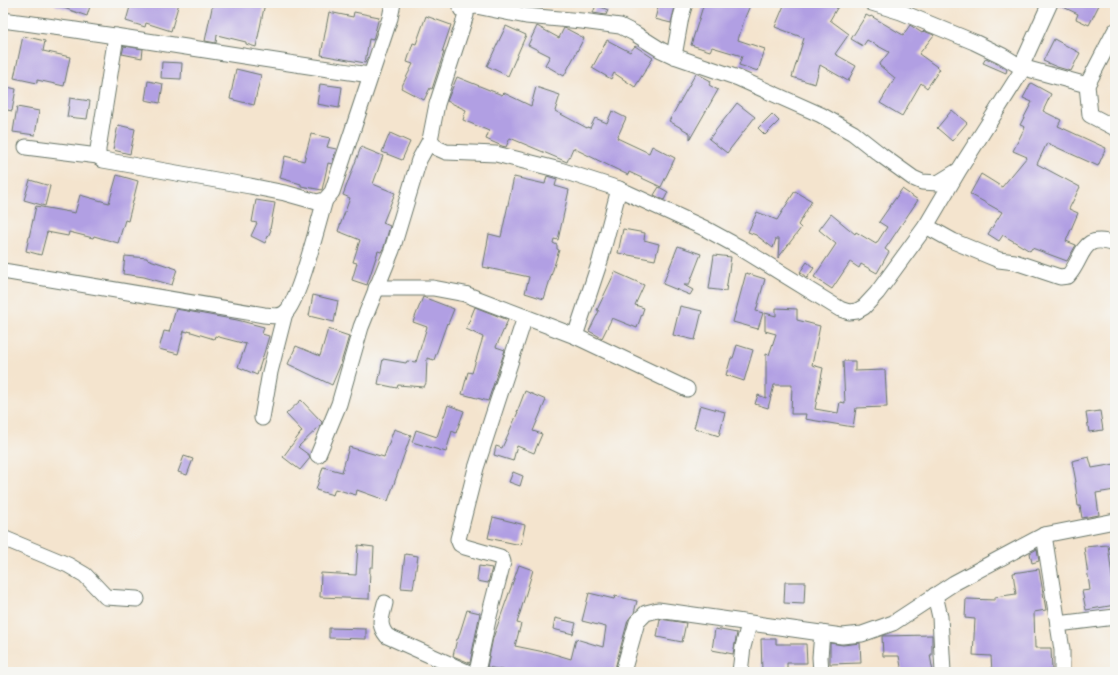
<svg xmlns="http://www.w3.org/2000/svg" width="1118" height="675" font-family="'IM FELL English',serif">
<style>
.building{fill:#b19fe3}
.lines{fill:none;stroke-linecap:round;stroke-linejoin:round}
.minor-casing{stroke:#6a776a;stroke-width:17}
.minor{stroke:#fff;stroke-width:15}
</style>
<rect width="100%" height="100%" fill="#f6f6f2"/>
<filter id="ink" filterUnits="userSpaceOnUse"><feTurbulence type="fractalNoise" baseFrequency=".025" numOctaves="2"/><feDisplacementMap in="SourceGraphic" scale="8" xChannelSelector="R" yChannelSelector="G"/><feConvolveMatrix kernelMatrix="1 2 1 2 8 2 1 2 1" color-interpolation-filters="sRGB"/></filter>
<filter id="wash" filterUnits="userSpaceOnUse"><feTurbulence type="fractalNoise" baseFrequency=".012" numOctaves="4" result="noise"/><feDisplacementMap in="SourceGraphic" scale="16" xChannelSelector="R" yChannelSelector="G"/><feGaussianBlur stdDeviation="0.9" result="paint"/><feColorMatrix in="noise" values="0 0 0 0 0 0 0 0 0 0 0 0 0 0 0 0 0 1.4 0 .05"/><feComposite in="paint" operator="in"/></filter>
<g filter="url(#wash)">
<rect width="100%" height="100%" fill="#f4e4ce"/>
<g id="blocks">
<!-- building -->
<g class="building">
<polygon points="55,3 91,3 87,16 55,5"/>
<polygon points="131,3 179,3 171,31 146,23 145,27 126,21"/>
<polygon points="213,3 265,3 256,47 246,44 246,42 217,35 216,43 205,41"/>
<polygon points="659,3 676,3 671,23 655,19"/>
<polygon points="704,3 751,3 744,20 738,40 765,49 758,71 739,65 742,56 712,47 710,51 691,45"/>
<polygon points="785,3 840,3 830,20 849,34 835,54 856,66 848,81 820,65 815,84 792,77 804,38 775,27"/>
<polygon points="1059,3 1100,3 1089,25 1076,19 1078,14 1059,5"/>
<polygon points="596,5 608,10 606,15 593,13"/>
<polygon points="329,12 353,17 354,12 379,17 373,40 369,39 365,63 321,55"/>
<polygon points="866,15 870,17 871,16 903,35 910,25 922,33 924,31 934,35 919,54 940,69 927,88 921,83 902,116 880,103 895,78 879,65 889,52 867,40 863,46 851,39"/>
<polygon points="426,16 451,25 442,52 444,52 432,89 430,88 424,100 401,88 413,64 407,62 413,43 416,44"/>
<polygon points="506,26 526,35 508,76 487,66"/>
<polygon points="537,26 559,38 564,28 567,29 584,38 564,76 545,65 550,56 528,45"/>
<polygon points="23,36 45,41 43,51 70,57 64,86 37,80 37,83 14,78"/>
<polygon points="1054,39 1080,53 1071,71 1057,67 1043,61"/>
<polygon points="607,40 630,52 635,46 653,58 635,87 614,73 611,79 592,68"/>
<polygon points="124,46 143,49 142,58 122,54"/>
<polygon points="986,58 1007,69 1006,73 983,63"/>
<polygon points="162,62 182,63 181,79 161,78"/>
<polygon points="236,69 261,75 254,105 230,99"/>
<polygon points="696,73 711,81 709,85 718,90 690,139 690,133 669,121"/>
<polygon points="457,77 502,95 504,93 531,106 536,87 560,95 555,111 587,128 587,127 590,128 595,118 607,123 612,111 626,118 617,138 649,153 652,146 675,158 661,187 629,172 628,175 573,148 567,162 510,138 506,147 502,146 486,139 489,131 463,120 466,110 447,101"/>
<polygon points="148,81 163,84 160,103 145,100"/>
<polygon points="1031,83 1051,94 1043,111 1061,120 1058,126 1106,148 1098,166 1047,143 1037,164 1080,187 1069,209 1078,213 1066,241 1076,245 1067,261 1032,248 1030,251 1003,235 999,241 988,234 1002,212 970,194 981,174 1002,187 1027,157 1013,151 1025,127 1020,125 1032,102 1023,98"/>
<polygon points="320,84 342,87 339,108 317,104"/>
<polygon points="3,86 16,89 12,111 3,109"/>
<polygon points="70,98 90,101 87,119 67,117"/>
<polygon points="737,103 755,117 727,153 709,139"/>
<polygon points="17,107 39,111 35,135 13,132"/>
<polygon points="952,110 967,123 952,141 937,128"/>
<polygon points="772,114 779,121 765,135 758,128"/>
<polygon points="118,125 135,129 130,154 113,150"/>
<polygon points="390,133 410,142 402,160 382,152"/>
<polygon points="311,134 330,138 327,147 336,149 332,164 328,163 322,190 301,186 301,184 280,178 285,156 304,161"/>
<polygon points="361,147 383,156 373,184 395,193 383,223 390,226 384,247 381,252 378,251 367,285 352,280 357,263 353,262 360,240 338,231 350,198 343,195"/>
<polygon points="117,175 138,181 128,221 125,220 118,243 94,236 93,238 69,232 68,236 47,232 41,255 26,251 36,206 75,213 80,195 109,203"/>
<polygon points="547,176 557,179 555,186 569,190 558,240 554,239 553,243 557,245 557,249 559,250 544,299 525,293 529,277 483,267 489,234 501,237 514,177 545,184"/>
<polygon points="30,180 50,186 45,206 24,200"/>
<polygon points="659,187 668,192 664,200 654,195"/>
<polygon points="902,189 918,200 885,249 889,252 877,273 861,264 859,268 850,262 832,289 814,277 836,244 819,230 831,214 855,234 856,232 876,244 887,227 879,222"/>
<polygon points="795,191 812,201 798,225 801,228 778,258 779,239 776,239 773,248 756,235 748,232 757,212 777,220"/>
<polygon points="256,200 275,203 270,229 271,230 265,243 251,236 257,223 252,222"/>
<polygon points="623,229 645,233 644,240 659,244 655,260 618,253"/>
<polygon points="678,246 701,254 689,285 684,285 693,290 690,295 663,284"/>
<polygon points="714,255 731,257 726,291 709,289"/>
<polygon points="125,256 147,258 147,259 177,269 172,285 144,277 123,274"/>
<polygon points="807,262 814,268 807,278 800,272"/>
<polygon points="615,272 644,285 635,305 644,308 637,328 612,318 602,338 589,331 599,311 597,310"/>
<polygon points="746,273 765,279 756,311 763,313 758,329 733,322"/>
<polygon points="313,295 338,301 334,322 309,316"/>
<polygon points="423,297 454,309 448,324 447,323 434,360 427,358 426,383 424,387 398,385 397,388 378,384 383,359 406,363 407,361 416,362 427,327 413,322"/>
<polygon points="680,306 702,311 695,340 673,335"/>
<polygon points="475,307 508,320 496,347 505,350 488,401 462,394 468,372 472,373 483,337 466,329"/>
<polygon points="776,308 797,309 797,320 820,326 812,365 823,368 815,409 838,413 840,402 845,403 843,361 855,361 855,371 885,370 887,407 856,408 853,427 805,419 806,414 791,414 792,385 774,385 768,408 755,404 758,395 766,398 766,354 769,355 776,334 765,331 765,313 776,316"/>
<polygon points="176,309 237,320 264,327 262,334 269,336 264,353 257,375 238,367 246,344 215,336 214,339 188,331 188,332 184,331 178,354 159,349 164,331 169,332"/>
<polygon points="328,329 349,336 340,366 332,385 288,364 296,346 320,356"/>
<polygon points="737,345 753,350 744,381 726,375 731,358 733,358"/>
<polygon points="525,391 546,400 533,431 542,434 534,453 517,446 513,461 494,455 496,446 502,448 518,412 517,412"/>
<polygon points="301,400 322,422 321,425 298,447 309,455 310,458 300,470 283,457 302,431 286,414"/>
<polygon points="448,405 464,411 456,433 452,431 446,452 412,442 416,430 437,437"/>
<polygon points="700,405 725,412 719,436 694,428"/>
<polygon points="1100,411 1103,430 1089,432 1086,413"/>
<polygon points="394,429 411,435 388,501 357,490 356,495 335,489 333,495 316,490 323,467 342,472 349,447 384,457"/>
<polygon points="184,456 193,459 187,475 178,472"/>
<polygon points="1089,457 1092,468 1115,464 1115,490 1096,493 1099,515 1082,518 1080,506 1078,506 1075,482 1076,482 1072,461"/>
<polygon points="513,472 523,476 520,486 509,482"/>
<polygon points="493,517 525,525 521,545 488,538"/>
<polygon points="358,545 374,547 373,567 370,567 369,599 320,597 321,573 356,575"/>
<polygon points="1108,545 1113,584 1115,584 1115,605 1086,610 1082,591 1090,590 1084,547"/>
<polygon points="1037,549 1039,561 1032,563 1030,553"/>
<polygon points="405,554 418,556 413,589 401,588"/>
<polygon points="519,565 533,570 517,623 521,624 515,646 544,652 544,651 571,659 576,639 603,647 606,627 582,621 589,593 614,599 615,596 637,601 634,613 628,620 614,672 513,672 487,667 493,638"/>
<polygon points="479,566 492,568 488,583 477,581"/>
<polygon points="1039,569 1046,610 1034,612 1035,648 1051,648 1052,670 1029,672 992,672 991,656 973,655 975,619 965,618 966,599 995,600 995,597 1016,594 1013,573"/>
<polygon points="785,582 805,582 804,604 784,603"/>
<polygon points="467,610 480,613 470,663 453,656 457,639 458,639"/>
<polygon points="555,618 576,623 573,634 553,629"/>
<polygon points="660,619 686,623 682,642 657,637"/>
<polygon points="329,628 366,629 366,639 329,638"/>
<polygon points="715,629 737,633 733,654 712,650"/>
<polygon points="932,635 932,655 930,655 933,672 902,672 899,656 883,656 882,636"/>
<polygon points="761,639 776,639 776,644 806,644 807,663 787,663 787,672 762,672"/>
<polygon points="830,643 843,645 860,643 861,663 830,664"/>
</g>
</g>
</g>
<g filter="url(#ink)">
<use href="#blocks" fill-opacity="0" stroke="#6a776a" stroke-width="1"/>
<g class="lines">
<!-- minor casing -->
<g class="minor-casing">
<g id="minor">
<polyline points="872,3 901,12 974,42 1003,56 1021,67 1087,85"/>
<path d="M3,20C126,36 248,58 370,75"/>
<polyline points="1115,31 1087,85 1090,115 1115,128"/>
<polyline points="116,36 98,149 98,156 103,160 250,186 285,193 317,202 325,200 332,192 390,18 393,3"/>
<polyline points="674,56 681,17 685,3"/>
<polyline points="430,140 437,104 466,15 461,9 476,6 526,16 582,21 620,26 634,33 661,50 674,56 738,78 821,115 853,133 881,155 913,178 922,182 938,183 956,172"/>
<polyline points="26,147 98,156"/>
<path d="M926,226L953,241L989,256L999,260L1015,262L1060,277L1068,276C1085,257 1080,232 1115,244"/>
<path d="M3,271L264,315C271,316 280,317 285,313C299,302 319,220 325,200"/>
<polyline points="376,288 433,288 465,294 575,336 687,389"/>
<polyline points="575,336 600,261 619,189"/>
<polyline points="262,418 270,372 285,313"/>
<polyline points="318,455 339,404 361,327 392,250 419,160 430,140 437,148 446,152 496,154 560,170 619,189 704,228 739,247 840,309 849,312 857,311 864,307 877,293 926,226 959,170 1021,72 1021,67 1050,3"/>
<polyline points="1044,535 1062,650 1062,672"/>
<polyline points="3,538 68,565 85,575 106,597 137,599"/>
<polyline points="935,595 940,617 943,672"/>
<path d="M385,603C382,617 377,624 387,636L467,672"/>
<polyline points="1058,624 1115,617"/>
<polyline points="477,672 488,620 503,562 502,559 500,557 465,547 460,544 458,539 476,468 525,317"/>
<polyline points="623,672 637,622 646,613 658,610 842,636 862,634 893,623 954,583 1044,535 1115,521"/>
<polyline points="740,672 743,647 749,624"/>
<polyline points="821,672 820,657 822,633"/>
</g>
</g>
<!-- minor -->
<use href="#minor" class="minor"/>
</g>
</g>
<!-- margin -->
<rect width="1118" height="675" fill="none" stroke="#f6f6f2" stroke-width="16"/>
</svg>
